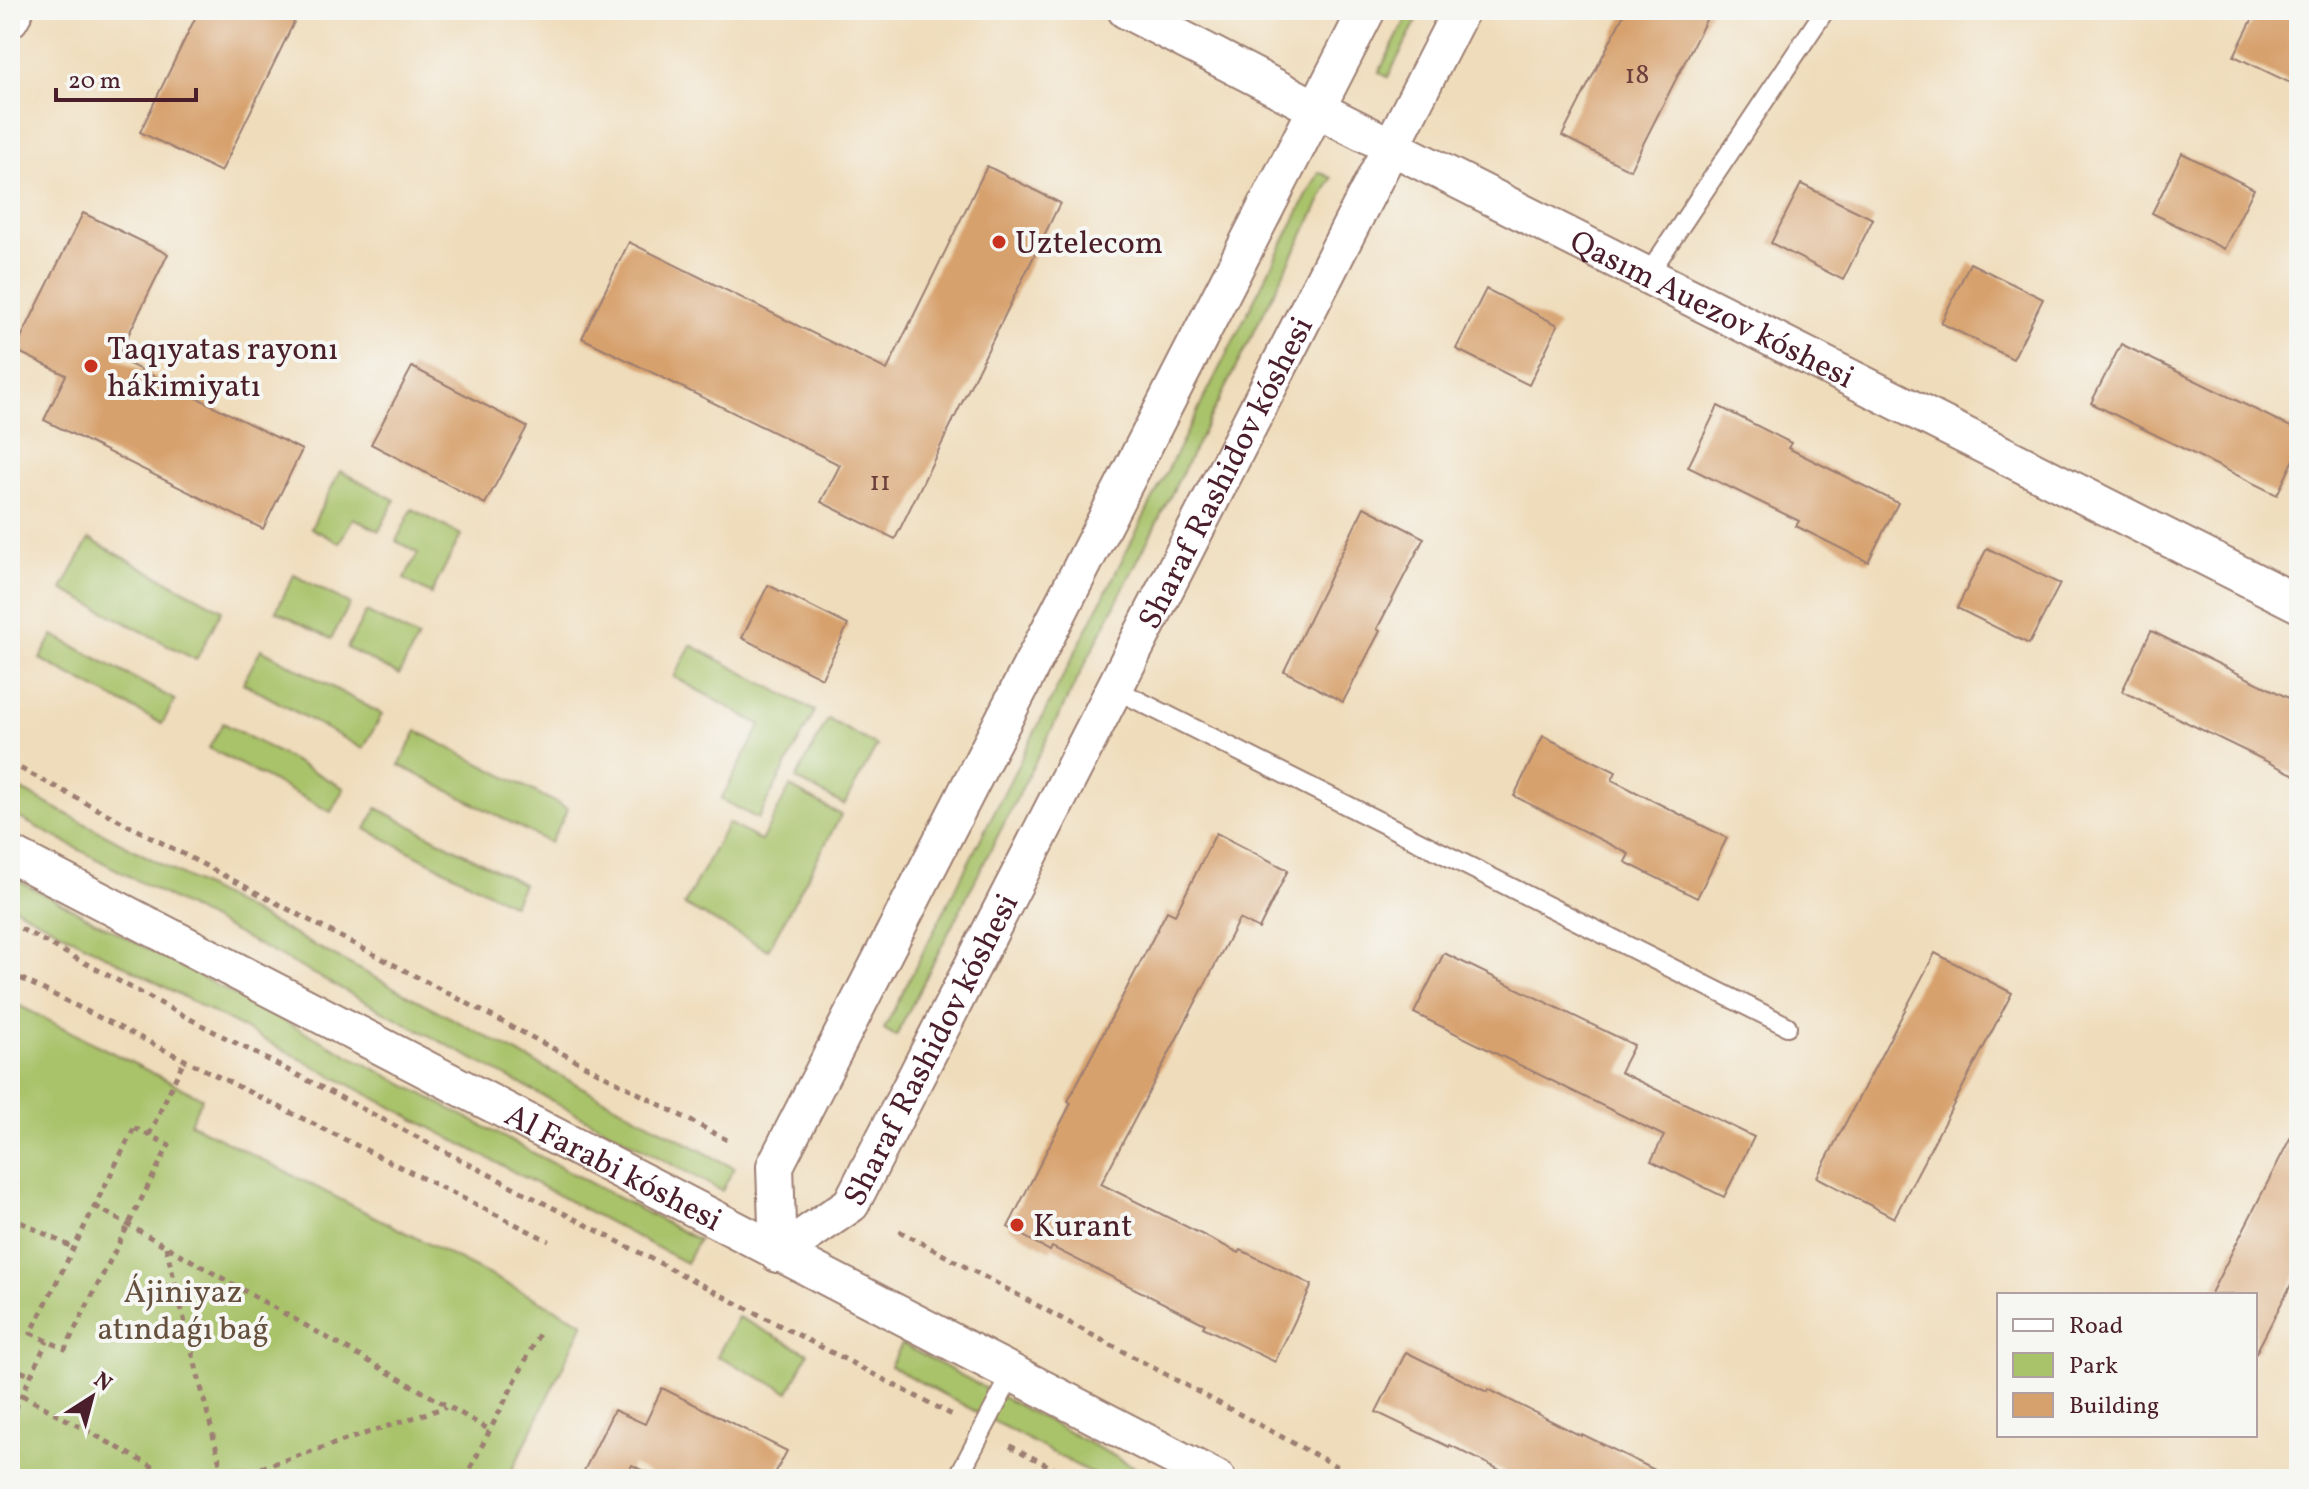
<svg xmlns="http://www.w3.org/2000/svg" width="2309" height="1489" font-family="Vollkorn,serif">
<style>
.green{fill:#a9c36a;stroke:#7a714a;stroke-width:2}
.building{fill:#d7a16d}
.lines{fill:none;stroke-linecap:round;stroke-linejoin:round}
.service-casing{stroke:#9c7e72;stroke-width:22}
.minor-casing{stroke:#9c7e72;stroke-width:40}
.path{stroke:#9c7e72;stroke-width:5;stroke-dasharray:6 6;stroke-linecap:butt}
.service{stroke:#fff;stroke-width:18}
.minor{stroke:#fff;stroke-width:36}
.poi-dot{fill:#c8321e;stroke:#f6f6f2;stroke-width:3}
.labels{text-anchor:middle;stroke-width:8;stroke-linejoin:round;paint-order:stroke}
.number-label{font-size:28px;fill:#6d403c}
.poi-label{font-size:32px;fill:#4a1f2b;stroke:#f6f6f2;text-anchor:start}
.street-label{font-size:32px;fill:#4a1f2b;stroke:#f6f6f2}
.park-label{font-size:32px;fill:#66503e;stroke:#f6f6f2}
</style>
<rect width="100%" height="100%" fill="#f6f6f2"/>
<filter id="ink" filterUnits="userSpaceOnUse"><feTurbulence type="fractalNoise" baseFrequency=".0125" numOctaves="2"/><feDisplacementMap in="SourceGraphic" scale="16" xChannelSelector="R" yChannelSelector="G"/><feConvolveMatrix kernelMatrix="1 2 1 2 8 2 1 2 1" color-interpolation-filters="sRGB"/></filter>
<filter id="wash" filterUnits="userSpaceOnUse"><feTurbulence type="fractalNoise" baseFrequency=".006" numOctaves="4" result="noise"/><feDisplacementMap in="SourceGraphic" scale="32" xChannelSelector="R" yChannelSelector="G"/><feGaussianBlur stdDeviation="1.8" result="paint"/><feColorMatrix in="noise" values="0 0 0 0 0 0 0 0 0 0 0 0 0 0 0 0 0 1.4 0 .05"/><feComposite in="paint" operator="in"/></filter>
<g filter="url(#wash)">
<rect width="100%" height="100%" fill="#efdcba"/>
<!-- green -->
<g class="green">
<polygon points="1411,10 1422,10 1388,77 1379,72"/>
<polygon points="1319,172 1332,178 896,1036 884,1029"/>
<polygon points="340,471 395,500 379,531 353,518 339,543 311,528"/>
<polygon points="412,509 461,535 431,594 404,579 418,553 396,541"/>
<polygon points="89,539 222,610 196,660 62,589"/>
<polygon points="294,575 350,604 331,639 276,611"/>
<polygon points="366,612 418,638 399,675 347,648"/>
<polygon points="53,635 175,700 162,724 40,659"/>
<polygon points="691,645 815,711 758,819 721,799 761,725 674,677"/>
<polygon points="261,649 382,714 363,749 243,683"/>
<polygon points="828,719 877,746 844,805 796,779"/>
<polygon points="223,723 344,788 331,812 209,748"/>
<polygon points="417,731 568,809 550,843 399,765"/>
<polygon points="10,784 734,1168 722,1191 10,813"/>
<polygon points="790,787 841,815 768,950 684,905 728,823 761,841"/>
<polygon points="377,808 523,884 513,905 366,829"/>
<polygon points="10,876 698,1240 686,1263 10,905"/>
<polygon points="10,1001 202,1098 190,1123 584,1323 508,1479 10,1479"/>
<polygon points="738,1317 808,1353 789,1392 717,1356"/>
<polygon points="902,1344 1157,1479 1102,1479 890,1366"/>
</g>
<g id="blocks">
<!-- building -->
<g class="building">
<polygon points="199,10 300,10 221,172 140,132"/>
<polygon points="1626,10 1711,10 1630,170 1562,136"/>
<polygon points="2257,10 2299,10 2299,87 2234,56"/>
<polygon points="2182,153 2254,189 2224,249 2152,213"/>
<polygon points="987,166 1060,203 895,539 821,502 840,465 582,338 629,242 887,370"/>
<polygon points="1801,184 1873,219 1843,280 1771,243"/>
<polygon points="83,213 168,254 117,358 302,450 263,529 44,420 66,375 15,350"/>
<polygon points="1970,263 2043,299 2013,359 1941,323"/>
<polygon points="1486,289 1558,325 1529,385 1456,349"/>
<polygon points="2121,344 2299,431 2299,449 2277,495 2091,403"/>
<polygon points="412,367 527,427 485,504 371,444"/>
<polygon points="1718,406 1791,443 1788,448 1898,503 1868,562 1796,526 1799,521 1688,467"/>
<polygon points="1364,507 1424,538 1377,629 1380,631 1343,702 1284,671"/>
<polygon points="1987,548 2060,584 2029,644 1957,608"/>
<polygon points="768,585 848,625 822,678 742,638"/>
<polygon points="2151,631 2299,703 2299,777 2122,691"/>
<polygon points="1543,736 1616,772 1612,780 1727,838 1697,898 1625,862 1629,854 1514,796"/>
<polygon points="1216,833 1288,870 1259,929 1239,919 1101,1184 1239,1253 1241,1250 1312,1285 1275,1362 1203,1327 1205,1324 1052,1247 1050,1251 1008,1227 1071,1103 1068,1101 1167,911 1175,915"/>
<polygon points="1444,953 1634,1045 1620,1072 1754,1137 1724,1197 1651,1161 1664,1136 1414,1013"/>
<polygon points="1935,953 2012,993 1894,1218 1817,1177"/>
<polygon points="2299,1121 2299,1269 2255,1355 2255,1295 2210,1295"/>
<polygon points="1406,1352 1487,1392 1488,1389 1581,1436 1582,1434 1673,1479 1518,1479 1450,1445 1449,1447 1376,1412"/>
<polygon points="662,1388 787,1451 772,1479 660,1479 632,1465 625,1479 580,1479 614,1410 645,1424"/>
</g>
</g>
</g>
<g filter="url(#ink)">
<use href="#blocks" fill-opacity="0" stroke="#9c7e72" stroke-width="2"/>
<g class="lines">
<!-- service casing -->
<g class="service-casing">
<g id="service">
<polyline points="1647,276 1825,10"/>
<polyline points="1115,689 1787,1026"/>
<polyline points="957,1479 1012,1374"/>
</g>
</g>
<!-- minor casing -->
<g class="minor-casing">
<g id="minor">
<path id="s1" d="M1126,10L1317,109L2299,604"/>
<polyline points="10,19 15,10"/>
<path id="s2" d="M10,854L1217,1479"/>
<path id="s3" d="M778,1254L851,1204L1461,10"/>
<polyline points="778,1254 775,1166 1367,10"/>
</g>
</g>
<!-- path -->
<g class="path">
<polyline points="10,763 731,1142"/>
<polyline points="10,923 205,1027 956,1417"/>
<polyline points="10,973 549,1241"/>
<polygon points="134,1128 169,1145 65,1349 31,1333"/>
<polyline points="149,1135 184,1060"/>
<polyline points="95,1206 490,1430"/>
<polyline points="10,1217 74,1248"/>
<polyline points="899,1231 1360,1479"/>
<polyline points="166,1247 224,1479"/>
<polyline points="10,1366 31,1376"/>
<polyline points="22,1395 175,1479"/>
<polyline points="10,1420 47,1341"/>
<polyline points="1010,1446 1074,1479"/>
<polyline points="227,1479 446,1407"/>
<polyline points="465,1479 539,1334"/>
</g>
<!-- service -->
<use href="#service" class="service"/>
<!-- minor -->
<use href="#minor" class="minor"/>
</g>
</g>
<!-- markers -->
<g class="poi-dot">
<circle cx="999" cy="242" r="8"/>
<circle cx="91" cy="366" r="8"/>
<circle cx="1017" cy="1225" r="8"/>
</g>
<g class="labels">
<!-- number labels -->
<g class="number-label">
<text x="1637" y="83">18</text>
<text x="880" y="490">11</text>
</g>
<!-- poi labels -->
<g class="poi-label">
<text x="1015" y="253">Uztelecom</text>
<text x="107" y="359">Taqıyatas rayonı<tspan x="107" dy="37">hákimiyatı</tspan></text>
<text x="1033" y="1236">Kurant</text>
</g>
<!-- street labels -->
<g class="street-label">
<text dy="11" stroke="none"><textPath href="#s1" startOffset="658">Qasım Auezov kóshesi</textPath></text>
<text dy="11" stroke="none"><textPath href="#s3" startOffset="910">Sharaf Rashidov kóshesi</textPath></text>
<text dy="11" stroke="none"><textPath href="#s3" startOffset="262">Sharaf Rashidov kóshesi</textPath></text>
<text dy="11" stroke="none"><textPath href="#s2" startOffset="680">Al Farabi kóshesi</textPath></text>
</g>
<!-- park labels -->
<g class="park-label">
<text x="183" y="1302">Ájiniyaz<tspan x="183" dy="37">atındaǵı baǵ</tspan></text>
</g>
</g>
<!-- margin -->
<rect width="2309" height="1489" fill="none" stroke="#f6f6f2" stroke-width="40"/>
<!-- legend -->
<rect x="1997" y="1293" width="260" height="144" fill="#f6f6f2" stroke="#b1a0a2" stroke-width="2"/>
<rect x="2013" y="1319" width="40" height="12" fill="#ffffff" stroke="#b1a0a2" stroke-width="2"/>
<text x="2069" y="1333" font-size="24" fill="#4a1f2b">Road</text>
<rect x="2013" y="1353" width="40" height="24" fill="#a9c36a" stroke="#b1a0a2" stroke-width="2"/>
<text x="2069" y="1373" font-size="24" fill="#4a1f2b">Park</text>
<rect x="2013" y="1393" width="40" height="24" fill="#d7a16d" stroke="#b1a0a2" stroke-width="2"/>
<text x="2069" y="1413" font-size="24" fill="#4a1f2b">Building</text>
<!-- north arrow -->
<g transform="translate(92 1397) rotate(36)" stroke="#f6f6f2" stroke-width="6" paint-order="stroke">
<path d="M0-6L14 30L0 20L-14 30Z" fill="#4a1f2b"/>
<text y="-12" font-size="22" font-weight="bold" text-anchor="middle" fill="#4a1f2b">N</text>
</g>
<!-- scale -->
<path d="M56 88v12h140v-12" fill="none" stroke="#4a1f2b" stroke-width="4"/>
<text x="68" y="88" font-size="24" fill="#4a1f2b" stroke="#f6f6f2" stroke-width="6" paint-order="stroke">20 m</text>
</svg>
